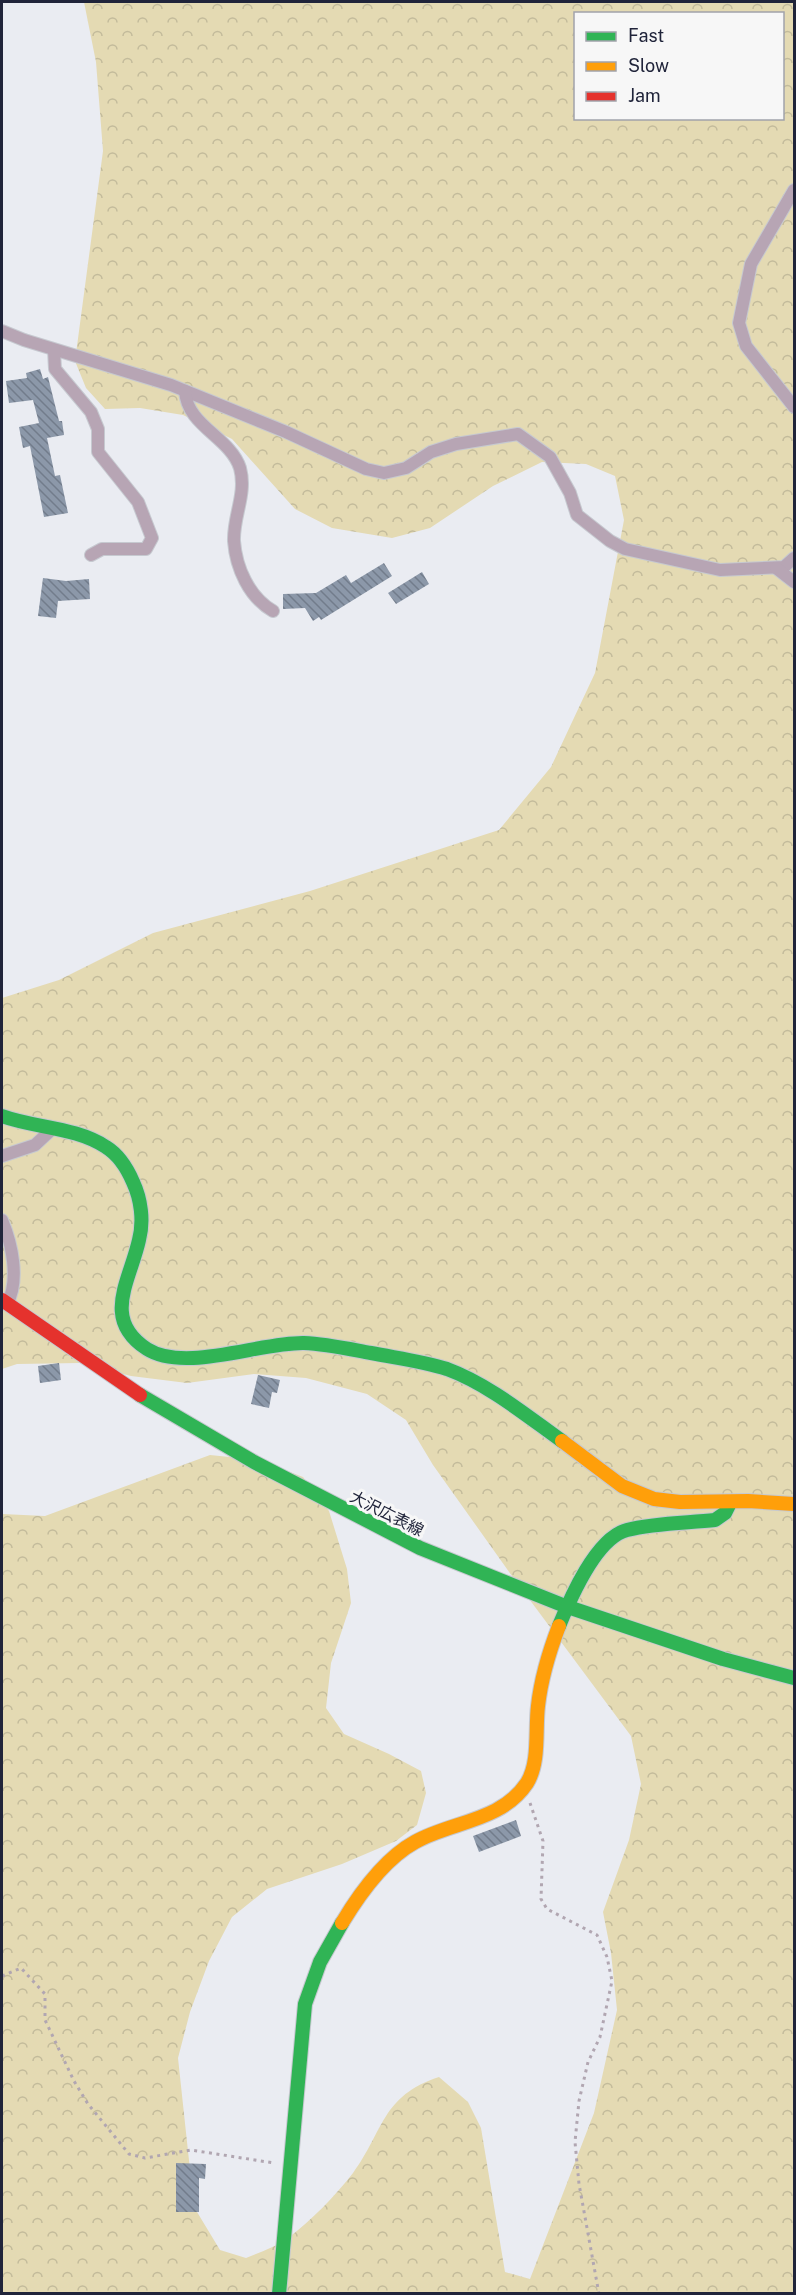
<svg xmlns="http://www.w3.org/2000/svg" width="796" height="2295" font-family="'Public Sans','Noto Sans JP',sans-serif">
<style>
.forest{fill:url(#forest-crowns);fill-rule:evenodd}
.building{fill:url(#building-back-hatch)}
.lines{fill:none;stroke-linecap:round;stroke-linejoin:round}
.street-casing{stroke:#c6c9d0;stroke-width:14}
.fast-casing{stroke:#c6c9d0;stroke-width:16}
.slow-casing{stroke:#c6c9d0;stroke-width:16}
.jam-casing{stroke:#c6c9d0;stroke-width:16}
.path{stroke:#b1a6b1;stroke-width:3;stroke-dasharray:3 4.5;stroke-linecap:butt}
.street{stroke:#b7a5b4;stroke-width:12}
.fast{stroke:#30b455;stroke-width:14}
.slow{stroke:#ff9f0a;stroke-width:14}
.jam{stroke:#e5322d;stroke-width:14}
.labels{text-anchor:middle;stroke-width:6;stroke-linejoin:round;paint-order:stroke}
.street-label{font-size:16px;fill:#20243a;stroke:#f7f7f7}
</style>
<defs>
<pattern id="forest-crowns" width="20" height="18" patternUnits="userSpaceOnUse" patternTransform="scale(1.5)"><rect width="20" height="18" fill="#e4dab3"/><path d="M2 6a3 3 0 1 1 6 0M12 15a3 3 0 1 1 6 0" fill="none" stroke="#c3bb9b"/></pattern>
<pattern id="building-back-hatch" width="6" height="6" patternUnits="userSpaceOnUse" patternTransform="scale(1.5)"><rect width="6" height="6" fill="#8c98a9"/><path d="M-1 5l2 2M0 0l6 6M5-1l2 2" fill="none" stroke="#727c8b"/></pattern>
</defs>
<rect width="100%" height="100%" fill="#eaecf2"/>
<!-- forest -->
<path class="forest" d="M84,2H794V2293H2V1514L45,1516L210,1455L259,1460L303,1477L329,1511L347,1569L351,1603L331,1663L326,1708L344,1734L389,1754L421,1771L426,1793L417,1825L396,1841L342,1864L267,1889L232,1917L209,1961L190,2012L178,2058L194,2207L220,2250L246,2258C260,2252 276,2247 288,2238C312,2220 335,2196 353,2173C384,2131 381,2096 439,2077L468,2102L481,2128L505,2272L530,2279L594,2113L617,2010L611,1953L603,1912L629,1840L641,1784L631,1736L512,1576L433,1465L406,1420L367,1394L306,1378L254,1374L187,1383L131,1376L80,1363L17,1364L2,1369V998L59,980L153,933L310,891L499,830L551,767L595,673L624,520L615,476L586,464L542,462L493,486L430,528L392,538L332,528L295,509L232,439L183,415L140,408L105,409L86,388L75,361L103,151L96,62ZM576,14H782V118H576Z"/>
<!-- building -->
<g class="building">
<polygon points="40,369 43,379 48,377 59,421 62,421 64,435 47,438 55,476 60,475 68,513 44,517 30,446 23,448 19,427 39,423 33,400 9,403 6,381 27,378 26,373"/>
<polygon points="384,563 392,576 321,620 319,617 313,621 305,608 283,609 283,594 316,593 346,575 351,583"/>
<polygon points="422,572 429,584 396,604 388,593"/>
<polygon points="43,578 66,581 89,579 90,599 58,601 56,618 38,616"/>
<polygon points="59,1363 61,1380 40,1383 38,1366"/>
<polygon points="258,1375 280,1380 277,1393 272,1392 269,1408 251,1404"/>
<polygon points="516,1820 521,1836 479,1852 473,1836"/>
<polygon points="176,2163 206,2164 205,2179 199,2178 199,2212 176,2212"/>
</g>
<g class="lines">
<!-- street casing -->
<g class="street-casing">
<g id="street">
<polyline points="794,190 751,264 739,323 746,346 794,407"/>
<polyline points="2,331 24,340 171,385 286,432 366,469 384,473 406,468 431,452 456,444 518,434 550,457 570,493 577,515 610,541 625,549 720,570 784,567 794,558"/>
<polyline points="54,350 55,369 91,412 98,429 98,452 138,502 152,538 146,549 102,549 91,555"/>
<path d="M185,391C187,426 230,437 240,468C247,494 233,516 234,541C236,568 249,597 273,611"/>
<polyline points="776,568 794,582"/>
<polyline points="2,1156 35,1145 50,1131"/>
<path d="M2,1220C12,1244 20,1280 7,1304"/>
</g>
</g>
<!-- fast casing -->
<g class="fast-casing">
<g id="fast">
<path d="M2,1116C35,1128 76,1127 106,1147C119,1155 127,1168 133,1182C141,1199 144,1221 139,1240C130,1281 101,1319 147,1349C185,1373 260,1342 304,1343C327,1344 349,1349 371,1353C396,1358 422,1361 447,1369C488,1384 527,1416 562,1441"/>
<polyline points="140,1395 254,1462 420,1548 565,1606 723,1659 794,1678"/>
<path d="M559,1626C570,1599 596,1538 627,1530C655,1523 687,1523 715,1520L725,1513L730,1503"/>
<polyline points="279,2294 305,2004 320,1962 342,1923"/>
</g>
</g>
<!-- slow casing -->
<g class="slow-casing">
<g id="slow">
<polyline points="562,1441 622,1486 654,1499 680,1502 748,1501 794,1504"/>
<path d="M342,1923C360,1893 384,1859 415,1842C452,1821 501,1822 527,1783C540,1762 535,1730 538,1706C541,1679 549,1652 559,1626"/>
</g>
</g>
<!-- jam casing -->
<g class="jam-casing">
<polyline id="jam" points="2,1300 140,1395"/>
</g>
<!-- path -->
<g class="path">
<polyline points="530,1803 543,1841 541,1899 547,1909 597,1935 607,1957 612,1981 600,2037 588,2062 579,2101 575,2142 579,2184 599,2294"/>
<polyline points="2,1976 21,1968 45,1994 45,2020 74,2081 88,2104 129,2154 145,2158 191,2150 274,2163"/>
</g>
<!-- street -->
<use href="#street" class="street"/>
<!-- fast -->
<use href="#fast" class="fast"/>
<!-- slow -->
<use href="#slow" class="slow"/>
<!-- jam -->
<use href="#jam" class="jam"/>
</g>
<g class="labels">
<!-- street labels -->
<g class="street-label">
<text transform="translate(387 1513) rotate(27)" y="6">大沢広表線</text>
</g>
</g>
<!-- border -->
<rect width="796" height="2295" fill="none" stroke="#20243a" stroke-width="6"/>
<!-- legend -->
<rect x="574" y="12" width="210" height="108" fill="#f7f7f7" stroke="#a1a3ab" stroke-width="1.5"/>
<rect x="586" y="32" width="30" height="9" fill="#30b455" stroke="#a1a3ab" stroke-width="1.5"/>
<text x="628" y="42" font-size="18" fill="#20243a">Fast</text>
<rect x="586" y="62" width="30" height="9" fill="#ff9f0a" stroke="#a1a3ab" stroke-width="1.5"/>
<text x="628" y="72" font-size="18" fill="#20243a">Slow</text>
<rect x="586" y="92" width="30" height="9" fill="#e5322d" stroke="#a1a3ab" stroke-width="1.5"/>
<text x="628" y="102" font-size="18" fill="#20243a">Jam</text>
</svg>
